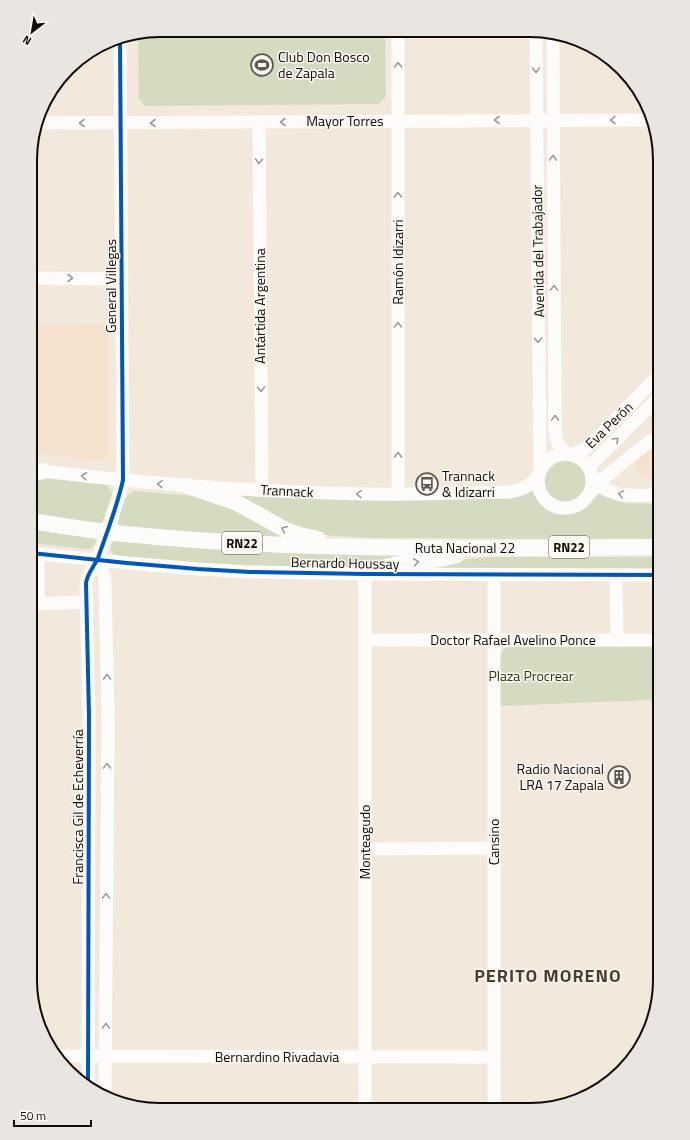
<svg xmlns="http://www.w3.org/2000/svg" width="690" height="1140" font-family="'Titillium Web',sans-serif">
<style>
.built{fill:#f5e2ce}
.green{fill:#d5dbc0}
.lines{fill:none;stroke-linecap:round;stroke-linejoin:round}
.minor{stroke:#fdfcfa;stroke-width:13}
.major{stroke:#fdfcfa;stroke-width:16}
.cycleway-casing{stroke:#fcf8f4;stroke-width:6}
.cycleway{stroke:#0057b8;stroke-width:4}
.oneway{stroke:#9f9b98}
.labels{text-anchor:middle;stroke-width:3;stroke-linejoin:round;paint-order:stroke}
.shield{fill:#fcf8f4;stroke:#58514d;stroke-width:1}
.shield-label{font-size:13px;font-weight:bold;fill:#110a05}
.poi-label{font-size:14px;fill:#110a05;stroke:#fcf8f4;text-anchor:start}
.street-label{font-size:14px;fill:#110a05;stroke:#fcf8f4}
.park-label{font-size:14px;fill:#293b0e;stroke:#fcf8f4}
.district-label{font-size:18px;font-weight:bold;letter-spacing:1px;fill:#4d3d2c;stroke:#fcf8f4}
.rim{fill:none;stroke:#110a05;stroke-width:2}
</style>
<rect width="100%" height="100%" fill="#f3e8dc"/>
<!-- built -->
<g class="built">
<polygon points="108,324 108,456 102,462 31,452 31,325"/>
<polygon points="660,421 660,477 639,477 634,458 636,447"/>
</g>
<!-- green -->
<g class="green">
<polygon points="160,30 385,31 386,96 379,104 145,106 139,99 138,34"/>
<circle cx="566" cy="482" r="21"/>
<polygon points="31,476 108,485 112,492 112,495 102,522 100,524 31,516"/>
<path d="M135,491L206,497L299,539L267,538L118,527V523C121,511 122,495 135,491Z"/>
<path d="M531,491H533C535,497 538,503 543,507C554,518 575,517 587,507C591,504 593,499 596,495L598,494L619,502L626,503L660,504V539L374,538L335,536L307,532L229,494Z"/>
<path d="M31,525L96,538C96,543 93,548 88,549L31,543Z"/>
<path d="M115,541L435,554L338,568L228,566L115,556C109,551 109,545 115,541Z"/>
<polygon points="490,557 660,557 660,571 418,569 458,560"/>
<polygon points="660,646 660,708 649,700 500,706 500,657 502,651 508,647"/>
</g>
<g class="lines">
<!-- minor -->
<g class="minor">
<polyline points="398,31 398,494"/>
<polyline points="536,31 540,470"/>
<polyline points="553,34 555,431 557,442 566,453"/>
<polyline points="259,122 262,490"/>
<polyline points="37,123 652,120"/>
<polyline points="31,278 122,279"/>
<circle cx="565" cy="481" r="27"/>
<polyline points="572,454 582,451 590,445 660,374"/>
<polyline points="589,467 660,396"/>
<path d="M34,470C145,484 256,492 367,494C415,495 463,493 510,492C522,490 531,486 538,476"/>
<path d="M594,477C607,500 637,495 660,495"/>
<polyline points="590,493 604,478 650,441 660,435"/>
<polyline points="31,553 127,563 198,569 250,572 365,574 660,575"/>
<polyline points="38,554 38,604"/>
<polyline points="97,560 104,574 105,584 108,716 105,1093"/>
<polyline points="365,574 365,1110"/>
<polyline points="616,575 617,640"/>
<polyline points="30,604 87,602"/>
<polyline points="365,640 660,640"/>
<polyline points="365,849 494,848"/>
<polyline points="60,1056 494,1057"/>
<path d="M88,1086L89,716L86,583C88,572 94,567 98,558C107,532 117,507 123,480L120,38"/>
<polyline points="494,1110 494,575"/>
</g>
<!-- major -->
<g class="major">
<polyline points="31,473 44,471"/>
<polyline points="188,486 237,503 286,530 300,535 318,539"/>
<path d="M31,521C62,526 93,531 125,534C302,552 482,548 660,547"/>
<path d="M365,574C396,560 426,564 457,555"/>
</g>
<!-- cycleway casing -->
<g class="cycleway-casing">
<g id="cycleway">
<polyline points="31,553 127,563 198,569 250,572 365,574 660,575"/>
<path d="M88,1086L89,716L86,583C88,572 94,567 98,558C107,532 117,507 123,480L120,38"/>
</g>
</g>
<!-- cycleway -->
<use href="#cycleway" class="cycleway"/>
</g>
<!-- one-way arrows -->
<defs><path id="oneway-chevron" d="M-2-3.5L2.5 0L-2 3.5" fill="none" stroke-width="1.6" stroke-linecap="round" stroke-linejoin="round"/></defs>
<g class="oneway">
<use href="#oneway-chevron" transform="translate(398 65) rotate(-90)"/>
<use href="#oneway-chevron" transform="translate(536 70) rotate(90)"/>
<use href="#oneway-chevron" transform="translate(497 120) rotate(180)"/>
<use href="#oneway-chevron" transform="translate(613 120) rotate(180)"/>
<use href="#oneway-chevron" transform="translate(283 122) rotate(180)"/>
<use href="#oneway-chevron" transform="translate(82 123) rotate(180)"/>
<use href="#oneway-chevron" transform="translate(153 123) rotate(180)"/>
<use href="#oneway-chevron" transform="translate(553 158) rotate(-90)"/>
<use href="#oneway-chevron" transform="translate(259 161) rotate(90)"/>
<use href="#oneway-chevron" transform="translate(398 195) rotate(-90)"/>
<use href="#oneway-chevron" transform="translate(70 278)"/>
<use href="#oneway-chevron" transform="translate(554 288) rotate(-90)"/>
<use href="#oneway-chevron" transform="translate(398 325) rotate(-90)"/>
<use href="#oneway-chevron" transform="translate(538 340) rotate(89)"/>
<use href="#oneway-chevron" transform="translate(261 389) rotate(90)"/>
<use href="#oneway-chevron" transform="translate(555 418) rotate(-90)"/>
<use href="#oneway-chevron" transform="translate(616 440) rotate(-45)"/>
<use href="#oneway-chevron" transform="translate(398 455) rotate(-90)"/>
<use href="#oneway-chevron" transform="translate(84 476) rotate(-173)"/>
<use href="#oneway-chevron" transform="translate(160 484) rotate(-176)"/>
<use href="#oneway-chevron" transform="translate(359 494) rotate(-179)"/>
<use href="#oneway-chevron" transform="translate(621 494) rotate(-171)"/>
<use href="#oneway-chevron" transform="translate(284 529) rotate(-156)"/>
<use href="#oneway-chevron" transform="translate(416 562) rotate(-8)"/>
<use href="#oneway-chevron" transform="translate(107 677) rotate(-91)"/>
<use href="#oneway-chevron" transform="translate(107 766) rotate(-90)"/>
<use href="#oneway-chevron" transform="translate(106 896) rotate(-90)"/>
<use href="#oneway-chevron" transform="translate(106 1026) rotate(-90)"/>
</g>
<!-- icons -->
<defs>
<g id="stadium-ring" transform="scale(1.15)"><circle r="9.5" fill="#fcf8f4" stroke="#605850" stroke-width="1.5"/><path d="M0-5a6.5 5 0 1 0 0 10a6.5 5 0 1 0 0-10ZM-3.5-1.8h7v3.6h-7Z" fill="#605850"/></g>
<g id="bus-ring" transform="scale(1.15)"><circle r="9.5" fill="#fcf8f4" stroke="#605850" stroke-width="1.5"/><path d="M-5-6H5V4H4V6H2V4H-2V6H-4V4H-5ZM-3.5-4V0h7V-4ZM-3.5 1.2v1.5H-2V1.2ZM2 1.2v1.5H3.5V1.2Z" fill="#605850"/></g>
<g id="building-ring" transform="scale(1.15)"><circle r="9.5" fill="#fcf8f4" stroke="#605850" stroke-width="1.5"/><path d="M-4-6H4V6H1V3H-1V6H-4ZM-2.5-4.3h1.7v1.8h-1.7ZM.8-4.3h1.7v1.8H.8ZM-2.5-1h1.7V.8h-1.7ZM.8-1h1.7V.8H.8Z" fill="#605850"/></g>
</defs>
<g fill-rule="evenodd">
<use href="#stadium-ring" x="262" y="65"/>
<use href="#bus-ring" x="427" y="484"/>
<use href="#building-ring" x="619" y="777"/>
</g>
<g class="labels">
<!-- shield labels -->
<g class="shield">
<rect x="222" y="532" width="40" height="22" rx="3"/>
<rect x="549" y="536" width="40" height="22" rx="3"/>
</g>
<g class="shield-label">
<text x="242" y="548">RN22</text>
<text x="569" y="552">RN22</text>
</g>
<!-- poi labels -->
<g class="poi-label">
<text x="278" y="62">Club Don Bosco<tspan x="278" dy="16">de Zapala</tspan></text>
<text x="442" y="481">Trannack<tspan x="442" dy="16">&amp; Idizarri</tspan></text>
<text x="604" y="774" text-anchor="end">Radio Nacional<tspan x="604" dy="16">LRA 17 Zapala</tspan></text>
</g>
<!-- street labels -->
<g class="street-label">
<text x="345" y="126">Mayor Torres</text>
<text transform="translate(538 251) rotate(-91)" y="5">Avenida del Trabajador</text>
<text transform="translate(398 262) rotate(-90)" y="5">Ramón Idizarri</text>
<text transform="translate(111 286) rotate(-90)" y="5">General Villegas</text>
<text transform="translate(260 306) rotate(-90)" y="5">Antártida Argentina</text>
<text transform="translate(609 425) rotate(-44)" y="5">Eva Perón</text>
<text transform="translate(287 491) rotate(3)" y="5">Trannack</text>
<text x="465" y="553">Ruta Nacional 22</text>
<text transform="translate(345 563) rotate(1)" y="5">Bernardo Houssay</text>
<text x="513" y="645">Doctor Rafael Avelino Ponce</text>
<text transform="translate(78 807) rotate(-90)" y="5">Francisca Gil de Echeverría</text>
<text transform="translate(365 842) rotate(-90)" y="5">Monteagudo</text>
<text transform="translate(494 842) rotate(-90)" y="5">Cansino</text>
<text x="277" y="1062">Bernardino Rivadavia</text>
</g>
<!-- park labels -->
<g class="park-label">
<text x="531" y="681">Plaza Procrear</text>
</g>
<!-- district labels -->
<g class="district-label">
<text x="548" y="982">PERITO MORENO</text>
</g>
</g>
<!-- crop -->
<path d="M0 0H690V1140H0ZM160 37H530A123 123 0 0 1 653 160V980A123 123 0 0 1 530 1103H160A123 123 0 0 1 37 980V160A123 123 0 0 1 160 37Z" fill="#e9e5e1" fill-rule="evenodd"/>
<path class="rim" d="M160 37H530A123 123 0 0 1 653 160V980A123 123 0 0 1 530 1103H160A123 123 0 0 1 37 980V160A123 123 0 0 1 160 37Z"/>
<!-- north arrow -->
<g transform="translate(32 32) rotate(211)" stroke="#fcf8f4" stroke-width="3" paint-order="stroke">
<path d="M0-3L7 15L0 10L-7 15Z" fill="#110a05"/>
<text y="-6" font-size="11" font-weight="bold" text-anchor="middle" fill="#110a05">N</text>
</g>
<!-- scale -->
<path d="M14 1120v6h77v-6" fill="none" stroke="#110a05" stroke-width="2"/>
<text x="20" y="1120" font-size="12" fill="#110a05" stroke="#fcf8f4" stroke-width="3" paint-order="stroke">50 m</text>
</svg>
